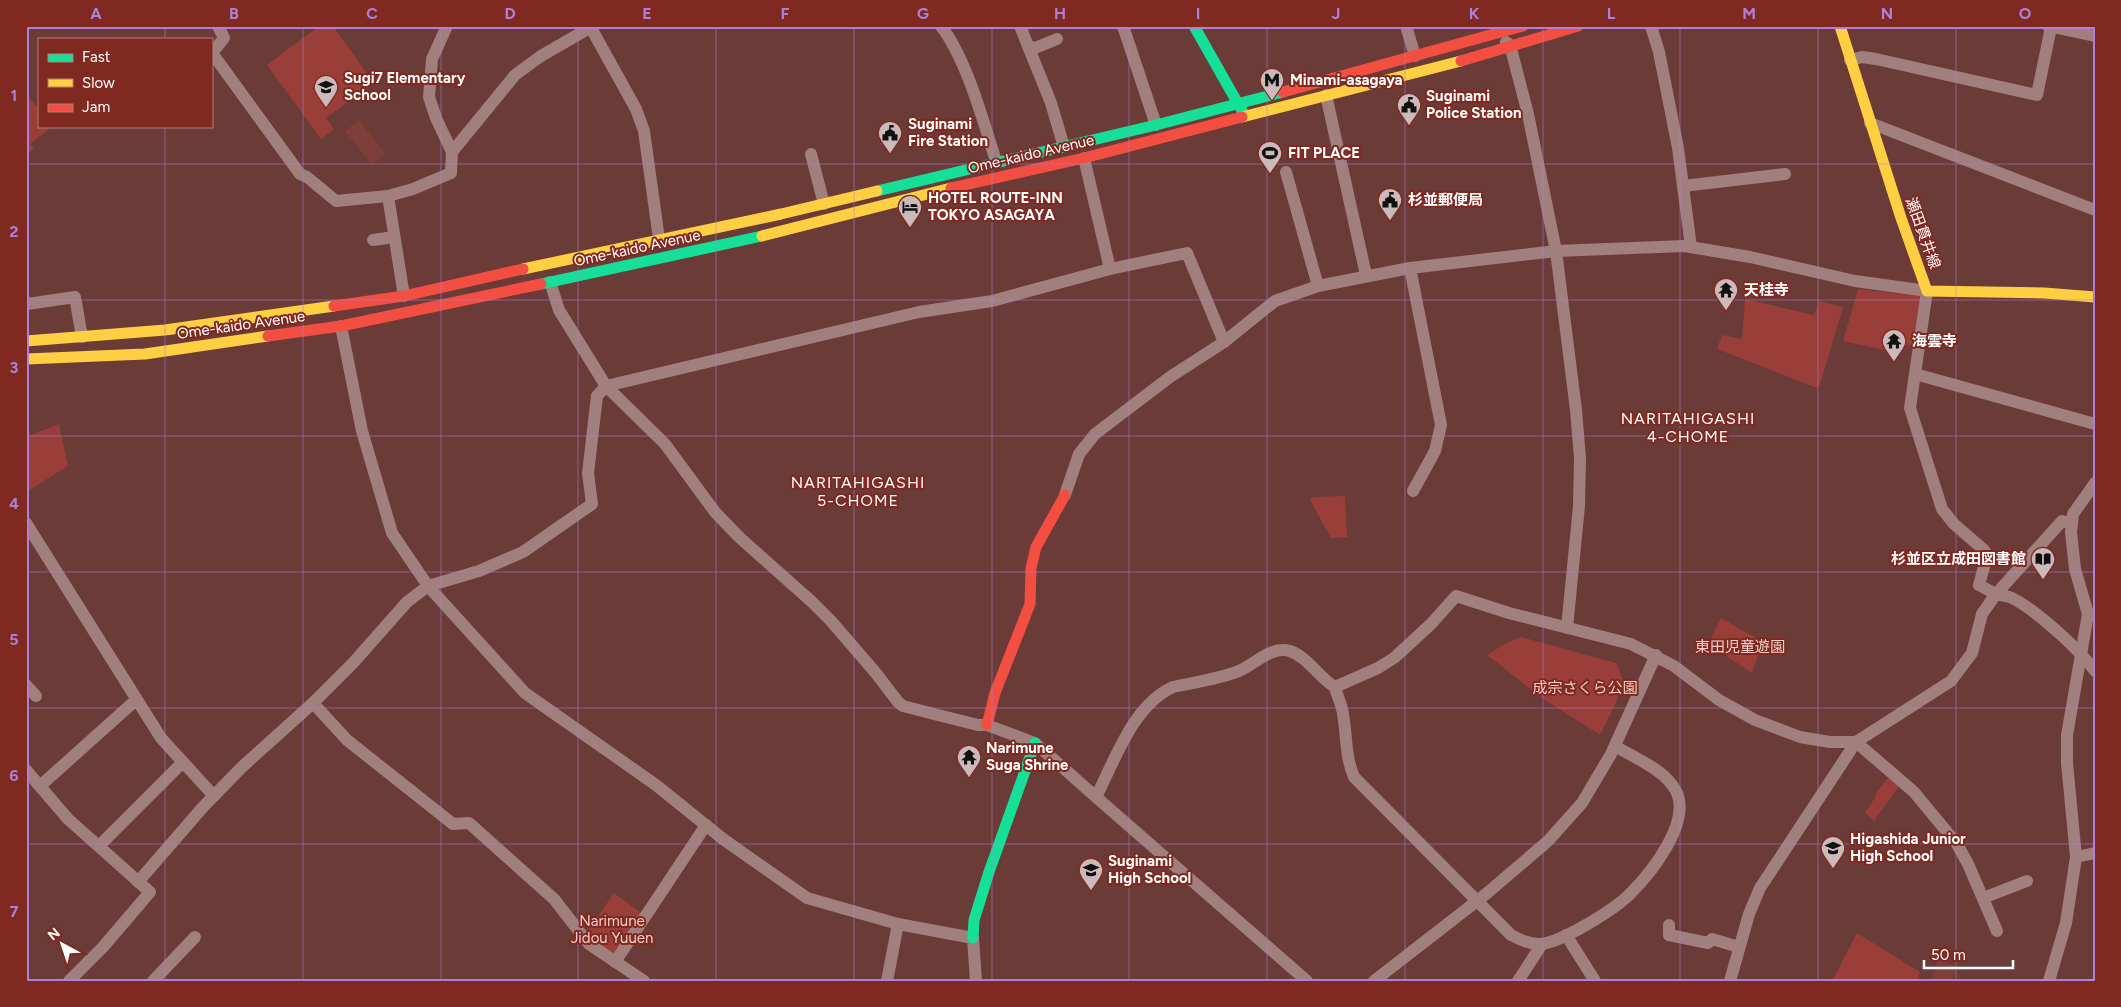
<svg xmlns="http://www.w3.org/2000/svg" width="2121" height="1007" font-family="Figtree,'Noto Sans JP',sans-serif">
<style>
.green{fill:#993e38}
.water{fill:#7d3f38}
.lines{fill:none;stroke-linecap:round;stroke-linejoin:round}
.street{stroke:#a17f7c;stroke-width:12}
.fast{stroke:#16e098;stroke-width:11}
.slow{stroke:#ffcf43;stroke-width:11}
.jam{stroke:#f24e42;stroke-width:11}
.grid{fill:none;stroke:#b080d9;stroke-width:1;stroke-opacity:0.55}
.labels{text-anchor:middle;stroke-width:4;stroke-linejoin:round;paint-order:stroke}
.poi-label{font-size:15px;font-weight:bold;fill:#fff;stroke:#802921;text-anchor:start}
.street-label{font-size:15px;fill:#fff;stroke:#802921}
.park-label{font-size:15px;fill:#f6cdca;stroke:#802921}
.neighbourhood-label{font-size:16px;letter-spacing:1px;fill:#fff;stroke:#802921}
.neatline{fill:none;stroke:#b080d9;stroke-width:2}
.grid-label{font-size:16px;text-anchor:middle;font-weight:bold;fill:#b080d9}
</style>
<rect width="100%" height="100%" fill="#6a3b37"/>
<!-- green -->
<g class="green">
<polygon points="319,26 333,26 374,83 326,118 334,129 321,139 267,65"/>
<polygon points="26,94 39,109 39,126 53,126 30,144 34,149 26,155"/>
<polygon points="1858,289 1919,296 1922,301 1914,347 1887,340 1884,350 1843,341"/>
<polygon points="1745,299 1814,315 1819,301 1843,307 1820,385 1817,388 1717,349 1722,335 1742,339"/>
<polygon points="59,424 68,466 26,492 26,437"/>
<polygon points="1345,496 1347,537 1331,538 1310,500 1313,497"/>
<polygon points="1721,618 1763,642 1752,673 1708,644"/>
<polygon points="1521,637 1616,663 1623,679 1616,703 1600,735 1545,700 1487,655 1506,643"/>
<polygon points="1888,778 1899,786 1874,821 1865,813 1876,796 1875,794"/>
<polygon points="614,893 644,915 618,956 594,943 586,933"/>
<polygon points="1857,933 1920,972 1917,981 1832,981"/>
</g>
<!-- water -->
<g class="water">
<polygon points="359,120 386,154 372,165 345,131"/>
<polygon points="1938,959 1957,966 1952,981 1931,981"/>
</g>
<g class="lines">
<!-- street -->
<g class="street">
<polyline points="218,26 224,38 212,53 300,174 307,177 336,201 388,196 413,189 451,173 452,152 436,118 429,97 432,59 447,26"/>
<path d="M941,26C967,60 983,121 996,161"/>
<polyline points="1020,26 1051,103 1064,147"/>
<polyline points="1123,26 1156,125"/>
<polyline points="1406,26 1415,56"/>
<polyline points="1651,26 1659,52 1678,148 1691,247"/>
<polyline points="2048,26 2095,36"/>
<polyline points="591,28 636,109 644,131 659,239"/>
<polyline points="1506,42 1510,45 1528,114 1556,251 1576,410 1580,458 1579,506 1567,628"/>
<polyline points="1028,46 1035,48 1057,39"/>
<polyline points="1850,60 1862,57 1876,59 2037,95 2051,27"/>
<polyline points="1326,95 1366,275"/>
<polyline points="1870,123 2095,210"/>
<polyline points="452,152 515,75 541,56 593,26"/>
<polyline points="811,154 824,204"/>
<polyline points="1084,158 1110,269"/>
<polyline points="1286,172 1318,286"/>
<polyline points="1683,186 1785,174"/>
<polyline points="388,196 404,296"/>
<polyline points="373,240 394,237"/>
<polyline points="1410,268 1441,425 1435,451 1413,491"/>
<polyline points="550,282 559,310 606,386 665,444 715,512 739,537 811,601 831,621 875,672 898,702 903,706 942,716 978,725 987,725 1035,743 1096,797"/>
<polyline points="26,302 27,304 75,297 82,337"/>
<polyline points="341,326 362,431 392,533 428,586 525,693 656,785 723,839 807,898 898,924 973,938 976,981"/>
<polyline points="1915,374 2095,424"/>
<path d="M1065,495L1079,454L1095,434L1170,377L1224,342L1275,301L1318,286L1410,268L1556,251L1684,246L1750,257L1855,281L1927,291L1910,408L1942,509L1954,524L1984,550L1987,556L1979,585C1985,588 1991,592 1997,594C2002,596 2008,596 2012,598C2036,610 2079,649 2095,671"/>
<polyline points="26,523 161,738 214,796"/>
<polyline points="26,685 36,696"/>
<polyline points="1335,687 1378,668 1394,658 1431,624 1456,596 1509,613 1631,644 1674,666 1719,700 1755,720 1800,737 1830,742 1856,742 1914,792 1957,844 1968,864 1997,931"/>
<polyline points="313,703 347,740 453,824 469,823 554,899 589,944 644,981"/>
<polyline points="26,770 68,819 150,892 103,947 69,981"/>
<polyline points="40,786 136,700"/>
<polyline points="99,846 183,762"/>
<polyline points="2076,857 2095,853"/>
<polyline points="138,882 203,807 242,767 313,703 353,663 407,602 428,586 479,571 523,552 592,504 588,473 597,396 606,386 919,312 992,301 1110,269 1187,253 1224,342"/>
<polyline points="1983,898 2027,881"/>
<polyline points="1669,925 1669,935 1708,943 1712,939 1739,947"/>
<polyline points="1566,935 1595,981"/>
<polyline points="615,962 706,825"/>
<polyline points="153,981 195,937"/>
<polyline points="887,981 898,924"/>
<path d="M1307,981L1096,797C1115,760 1133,705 1173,687C1192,683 1224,678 1241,670C1256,663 1271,646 1290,651C1308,657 1319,678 1335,687C1337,696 1342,705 1343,714C1347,736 1345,756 1354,777L1511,935C1521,940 1529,944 1540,944C1561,943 1615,909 1630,894C1651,873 1692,822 1676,791C1664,769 1636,759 1615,746"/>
<polyline points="1374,981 1486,894 1548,841 1582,803 1611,754 1656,655"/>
<polyline points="1518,981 1542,944"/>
<polyline points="1730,981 1749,914 1760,888 1856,742 1951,681 1972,653 1982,614 1996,594 2062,521 2072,524"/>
<polyline points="2049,981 2066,923 2076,857 2067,763 2067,735 2088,614 2075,569 2071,532 2073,514 2095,483"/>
</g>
<!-- fast -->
<g class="fast">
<polyline points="1194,26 1245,116"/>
<polyline points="877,191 1156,125 1283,92"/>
<polyline points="541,284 762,236"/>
<polyline points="973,938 974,920 989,872 1035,743"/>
</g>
<!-- slow -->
<g class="slow">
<polyline points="1840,26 1901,218 1927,291 2044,293 2095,297"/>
<polyline points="1242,117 1461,61"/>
<polyline points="762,236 951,188"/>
<polyline points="523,269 781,214 877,191"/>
<polyline points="26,341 165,330 334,306"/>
<polyline points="26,359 145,354 268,336"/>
</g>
<!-- jam -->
<g class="jam">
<polyline points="1461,61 1578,26"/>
<polyline points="1283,92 1523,26"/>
<polyline points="951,188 1084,158 1242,117"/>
<polyline points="334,306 404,296 523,269"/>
<polyline points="268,336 341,326 541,284"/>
<polyline points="987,725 995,693 1030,604 1031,568 1036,547 1065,495"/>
</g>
</g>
<!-- grid -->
<path class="grid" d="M165,26V39M303,26V981M441,26V981M578,26V981M716,26V981M854,26V981M992,26V981M1129,26V981M1267,26V981M1405,26V981M1543,26V981M1680,26V981M1818,26V981M1956,26V981M165,126V981M26,164H2095M26,300H2095M26,436H2095M26,572H2095M26,708H2095M26,844H2095"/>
<!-- icons -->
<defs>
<g id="metro-pin" transform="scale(1.25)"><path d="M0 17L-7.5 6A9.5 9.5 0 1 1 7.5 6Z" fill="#cbbab9" stroke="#802921"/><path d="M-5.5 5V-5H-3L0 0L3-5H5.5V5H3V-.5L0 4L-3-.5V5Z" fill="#111"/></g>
<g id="school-pin" transform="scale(1.25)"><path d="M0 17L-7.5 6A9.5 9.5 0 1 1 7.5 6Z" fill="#cbbab9" stroke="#802921"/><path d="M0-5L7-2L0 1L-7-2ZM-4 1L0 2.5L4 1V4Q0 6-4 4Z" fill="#111"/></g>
<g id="civic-pin" transform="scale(1.25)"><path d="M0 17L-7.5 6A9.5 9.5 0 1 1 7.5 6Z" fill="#cbbab9" stroke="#802921"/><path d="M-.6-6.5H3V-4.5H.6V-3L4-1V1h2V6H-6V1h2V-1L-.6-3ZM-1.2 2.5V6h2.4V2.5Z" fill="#111"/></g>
<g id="stadium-pin" transform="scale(1.25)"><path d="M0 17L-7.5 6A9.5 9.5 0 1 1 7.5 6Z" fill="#cbbab9" stroke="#802921"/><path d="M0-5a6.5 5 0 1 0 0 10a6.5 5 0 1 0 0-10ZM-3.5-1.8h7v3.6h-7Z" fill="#111"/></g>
<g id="hotel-pin" transform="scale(1.25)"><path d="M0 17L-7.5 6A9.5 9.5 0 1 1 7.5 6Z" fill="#cbbab9" stroke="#802921"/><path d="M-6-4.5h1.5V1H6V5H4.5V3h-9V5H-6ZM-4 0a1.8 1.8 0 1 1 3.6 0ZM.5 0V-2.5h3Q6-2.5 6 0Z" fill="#111"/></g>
<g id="temple-pin" transform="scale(1.25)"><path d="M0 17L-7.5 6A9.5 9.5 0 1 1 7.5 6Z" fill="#cbbab9" stroke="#802921"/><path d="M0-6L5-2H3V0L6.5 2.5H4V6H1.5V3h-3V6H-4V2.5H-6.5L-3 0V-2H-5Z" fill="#111"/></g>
<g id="library-pin" transform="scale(1.25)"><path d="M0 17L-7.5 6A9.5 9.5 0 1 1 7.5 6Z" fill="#cbbab9" stroke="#802921"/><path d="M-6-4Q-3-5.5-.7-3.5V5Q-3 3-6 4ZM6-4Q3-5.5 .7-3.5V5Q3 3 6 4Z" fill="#111"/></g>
</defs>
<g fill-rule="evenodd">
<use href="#metro-pin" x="1272" y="80"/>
<use href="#school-pin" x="326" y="87"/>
<use href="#civic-pin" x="1409" y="105"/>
<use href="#civic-pin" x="890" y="133"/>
<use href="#stadium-pin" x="1270" y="153"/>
<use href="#civic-pin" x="1390" y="200"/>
<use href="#hotel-pin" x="910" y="207"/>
<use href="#temple-pin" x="1726" y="290"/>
<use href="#temple-pin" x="1894" y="341"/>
<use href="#library-pin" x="2043" y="559"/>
<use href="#temple-pin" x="969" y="757"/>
<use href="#school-pin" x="1833" y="848"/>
<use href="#school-pin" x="1091" y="870"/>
</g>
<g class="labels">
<!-- poi labels -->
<g class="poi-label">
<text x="344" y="83">Sugi7 Elementary<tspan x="344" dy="17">School</tspan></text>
<text x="1290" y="85">Minami-asagaya</text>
<text x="1426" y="101">Suginami<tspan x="1426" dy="17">Police Station</tspan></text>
<text x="908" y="129">Suginami<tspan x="908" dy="17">Fire Station</tspan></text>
<text x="1288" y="158">FIT PLACE</text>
<text x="928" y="203">HOTEL ROUTE-INN<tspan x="928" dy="17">TOKYO ASAGAYA</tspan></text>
<text x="1408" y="205">杉並郵便局</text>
<text x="1744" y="295">天桂寺</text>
<text x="1912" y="346">海雲寺</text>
<text x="2026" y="564" text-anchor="end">杉並区立成田図書館</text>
<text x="986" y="753">Narimune<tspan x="986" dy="17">Suga Shrine</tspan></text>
<text x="1850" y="844">Higashida Junior<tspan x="1850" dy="17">High School</tspan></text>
<text x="1108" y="866">Suginami<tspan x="1108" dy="17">High School</tspan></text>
</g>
<!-- street labels -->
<g class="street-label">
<text transform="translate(1031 154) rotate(-13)" y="5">Ome-kaido Avenue</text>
<text transform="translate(1923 233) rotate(70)" y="5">瀬田貫井線</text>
<text transform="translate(637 248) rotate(-12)" y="5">Ome-kaido Avenue</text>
<text transform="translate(241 325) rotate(-8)" y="5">Ome-kaido Avenue</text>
</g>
<!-- park labels -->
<g class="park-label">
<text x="1740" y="652">東田児童遊園</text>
<text x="1585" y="693">成宗さくら公園</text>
<text x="612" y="926">Narimune<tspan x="612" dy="17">Jidou Yuuen</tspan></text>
</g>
<!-- neighbourhood labels -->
<g class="neighbourhood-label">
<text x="1688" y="424">NARITAHIGASHI<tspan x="1688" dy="18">4-CHOME</tspan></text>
<text x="858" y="488">NARITAHIGASHI<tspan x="858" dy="18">5-CHOME</tspan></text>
</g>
</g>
<!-- border -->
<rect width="2121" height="1007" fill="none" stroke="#802921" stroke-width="55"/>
<!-- legend -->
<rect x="38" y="38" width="175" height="90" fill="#802921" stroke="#b37f7a"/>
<rect x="48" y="54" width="25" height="8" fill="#16e098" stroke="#b37f7a"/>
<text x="82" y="62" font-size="15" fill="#ffffff">Fast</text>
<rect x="48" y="79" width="25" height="8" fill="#ffcf43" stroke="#b37f7a"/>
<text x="82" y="88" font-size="15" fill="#ffffff">Slow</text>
<rect x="48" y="104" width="25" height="8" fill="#f24e42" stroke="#b37f7a"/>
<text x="82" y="112" font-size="15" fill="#ffffff">Jam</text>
<!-- north arrow -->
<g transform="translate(62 944) rotate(320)" stroke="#802921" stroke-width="4" paint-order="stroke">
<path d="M0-4L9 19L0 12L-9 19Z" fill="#ffffff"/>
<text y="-8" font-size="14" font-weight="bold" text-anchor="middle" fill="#ffffff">N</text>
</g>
<!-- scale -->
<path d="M1924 960v8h89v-8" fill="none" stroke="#ffffff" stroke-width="2.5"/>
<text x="1931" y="960" font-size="15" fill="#ffffff" stroke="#802921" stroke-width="4" paint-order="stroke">50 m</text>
<rect x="28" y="28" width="2066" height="952" class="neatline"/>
<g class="grid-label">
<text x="96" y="19">A</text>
<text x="234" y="19">B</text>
<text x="372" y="19">C</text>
<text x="510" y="19">D</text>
<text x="647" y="19">E</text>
<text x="785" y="19">F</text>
<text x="923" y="19">G</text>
<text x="1060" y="19">H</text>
<text x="1198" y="19">I</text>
<text x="1336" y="19">J</text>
<text x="1474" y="19">K</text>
<text x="1611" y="19">L</text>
<text x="1749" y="19">M</text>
<text x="1887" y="19">N</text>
<text x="2025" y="19">O</text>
<text x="14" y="101">1</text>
<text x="14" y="237">2</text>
<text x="14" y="373">3</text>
<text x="14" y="509">4</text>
<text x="14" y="645">5</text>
<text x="14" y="781">6</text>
<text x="14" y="917">7</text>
</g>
</svg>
